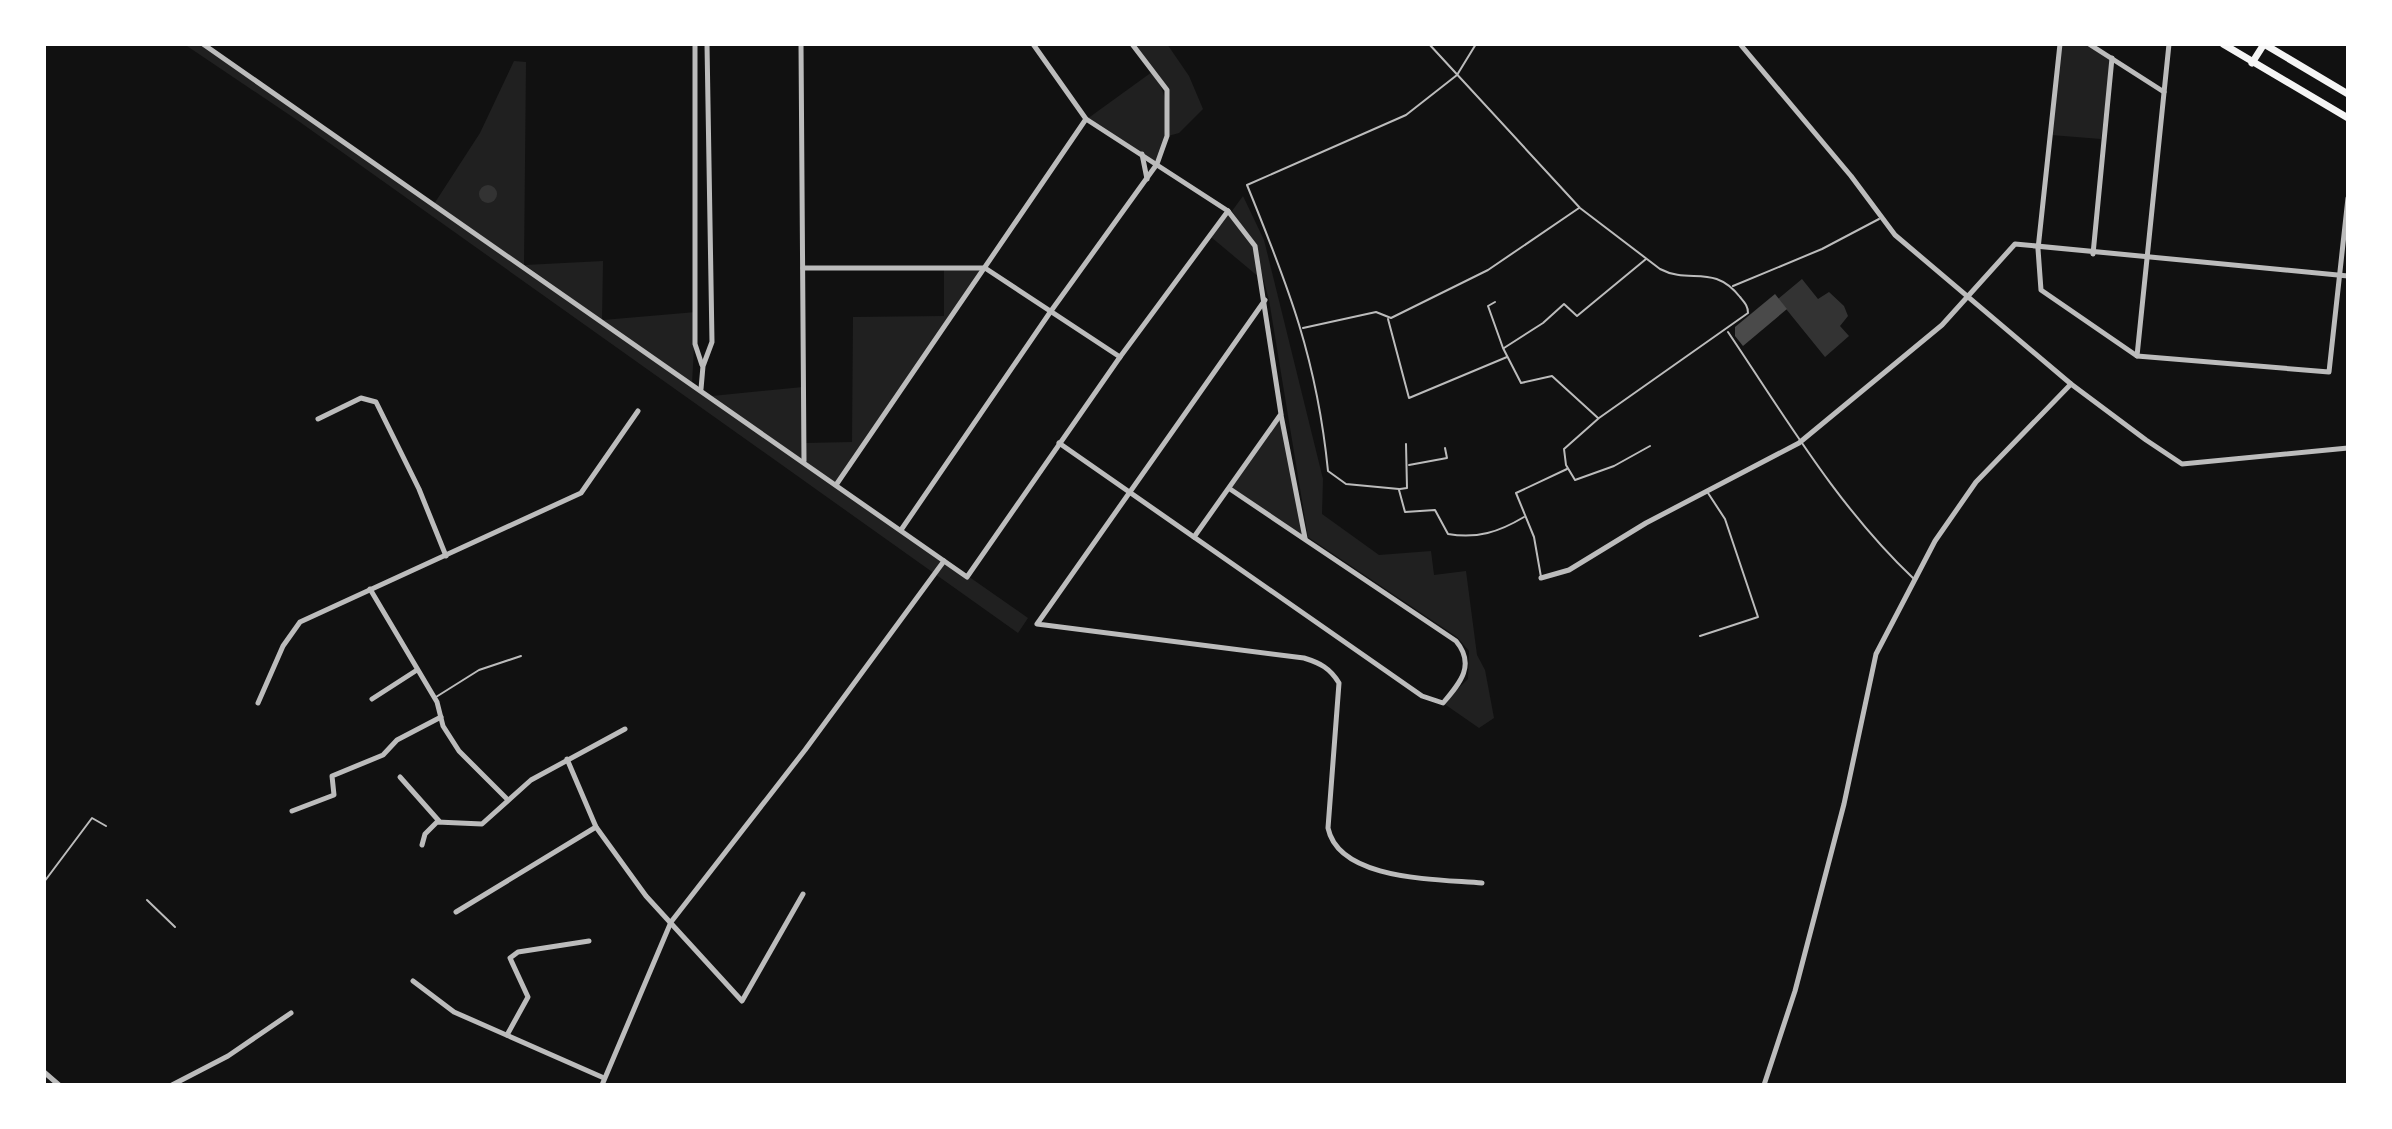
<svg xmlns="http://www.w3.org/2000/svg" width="2392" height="1129" font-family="'PT Sans',sans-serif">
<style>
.green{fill:#202020}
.water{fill:#333}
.building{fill:#4a4a4a}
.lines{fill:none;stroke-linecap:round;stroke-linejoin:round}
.service{stroke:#bcbcbc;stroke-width:2}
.minor{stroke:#bcbcbc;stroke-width:5}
.primary{stroke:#f5f5f5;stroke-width:7}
</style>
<rect width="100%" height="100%" fill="#111"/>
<!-- green -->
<g class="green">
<polygon points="184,44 204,44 434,204 480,133 514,61 526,62 524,265 490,242 1028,618 1018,633 297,120"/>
<polygon points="1132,44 1167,44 1189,76 1203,109 1179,133 1168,136 1167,89"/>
<polygon points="2060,44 2088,44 2111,59 2101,139 2051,135"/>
<path d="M1152,72C1173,99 1168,131 1157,163L1087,119Z"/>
<polygon points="1243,196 1264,240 1323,479 1322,514 1379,555 1431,551 1434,575 1466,571 1477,655 1485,670 1494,718 1479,728 1443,703 1468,679 1469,651 1457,637 1308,537 1269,300 1255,248 1260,278 1211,237 1228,213 1253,243 1232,211"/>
<polygon points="603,261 602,320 525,265"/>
<polygon points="944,269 983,269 836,484 805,462 805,443 852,442 853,317 944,316"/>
<polygon points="696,312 692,383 603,320"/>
<polygon points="803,387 803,460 712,396"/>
<polygon points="1281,415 1305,539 1230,489"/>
</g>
<!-- water -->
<g class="water">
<circle cx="488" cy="194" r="9"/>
<polygon points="1802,279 1818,299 1829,292 1844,306 1848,316 1840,326 1849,336 1825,357 1778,299"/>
</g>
<!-- building -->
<polygon class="building" points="1775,294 1787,309 1743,346 1735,336 1735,327"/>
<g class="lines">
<!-- service -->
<g class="service">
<path d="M1429,44L1580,208L1660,269C1690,285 1713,263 1740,297C1745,303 1748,306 1748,313L1599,418L1564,449L1566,465L1575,480L1614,466L1650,446"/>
<polyline points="1733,286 1822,249 1879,219"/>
<polyline points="1495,302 1488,306 1503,348 1521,383 1552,376 1598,418"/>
<polyline points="1388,319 1409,398 1507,357"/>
<polyline points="1303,328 1376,312 1391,318 1488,270 1579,208"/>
<path d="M1728,332C1786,418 1838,507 1913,578"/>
<polyline points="1504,348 1543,323 1564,304 1577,316 1646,259"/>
<polyline points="1409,465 1447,458 1445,448"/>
<path d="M1399,489L1346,484L1328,471C1317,360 1289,288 1247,185L1406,115L1457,75L1476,44"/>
<polyline points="1400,489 1407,488 1406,444"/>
<path d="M1399,490L1405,512L1435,510L1448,534C1477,539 1499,532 1524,517"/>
<polyline points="1541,577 1534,537 1516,493 1567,469"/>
<polyline points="1700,636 1758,617 1725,519 1708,493"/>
<polyline points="436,697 479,670 521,656"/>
<polyline points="44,882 92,818 106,826"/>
<polyline points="147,900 175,927"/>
</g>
<!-- minor -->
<g class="minor">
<polyline points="203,44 967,577 1120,357 1228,211 1086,119 1033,44"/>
<polyline points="695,44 695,344 702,365"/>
<polyline points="801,44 804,461"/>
<polyline points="1740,44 1851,176 1895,235 2071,384 2146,440 2182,464 2348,448"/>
<polyline points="2060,44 2038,249 2041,290 2137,356 2329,372 2348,198"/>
<polyline points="2089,44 2164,92"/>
<polyline points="1142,154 1147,179"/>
<polyline points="2093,254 2112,58"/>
<polyline points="803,268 985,268 1120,357"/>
<path d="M1265,300L1037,624L1304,658C1320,663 1330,668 1339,683L1328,828C1339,881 1438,879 1482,883"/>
<polyline points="2137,356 2169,44"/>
<polyline points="701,389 703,366 712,342 707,44"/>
<polyline points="1281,415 1305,538"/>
<polyline points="318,419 361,398 376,402 419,489 446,556"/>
<path d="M1059,443L1422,696L1443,703C1460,683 1476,665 1456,641L1230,489"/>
<polyline points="836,485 1086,119"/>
<polyline points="901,530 1051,311 1157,164 1167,136 1167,90 1132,44"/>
<polyline points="1194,537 1281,414 1255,246 1228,211"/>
<polyline points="1541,578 1569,570 1646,523 1799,443 1942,325 2015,244 2348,276"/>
<polyline points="370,589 437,702 443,726 459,751 508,800"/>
<polyline points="372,699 417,670"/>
<polyline points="258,703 283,646 300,622 581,493 638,411"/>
<polyline points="567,759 596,827 646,896 742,1001 803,894"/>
<polyline points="400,777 439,821"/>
<polyline points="292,811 334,795 332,776 383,755 397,740 441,717"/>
<polyline points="422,845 425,834 437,822 482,824 531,780 625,729"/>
<polyline points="456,912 596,827"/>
<polyline points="413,981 454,1012 604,1078"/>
<polyline points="507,1035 528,997 510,958 518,952 589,941"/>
<polyline points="44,1072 59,1085"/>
<polyline points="172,1085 228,1056 291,1013"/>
<polyline points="602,1085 671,922 805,750 944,561"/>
<polyline points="1764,1085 1795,991 1844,804 1876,654 1935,541 1976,482 2071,384"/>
</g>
<!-- primary -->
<g class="primary">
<polyline points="2223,44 2348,118"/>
<polyline points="2264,44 2348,94"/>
<polyline points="2252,63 2264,44"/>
</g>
</g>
<!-- border -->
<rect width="2392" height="1129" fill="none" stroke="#ffffff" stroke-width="92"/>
</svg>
